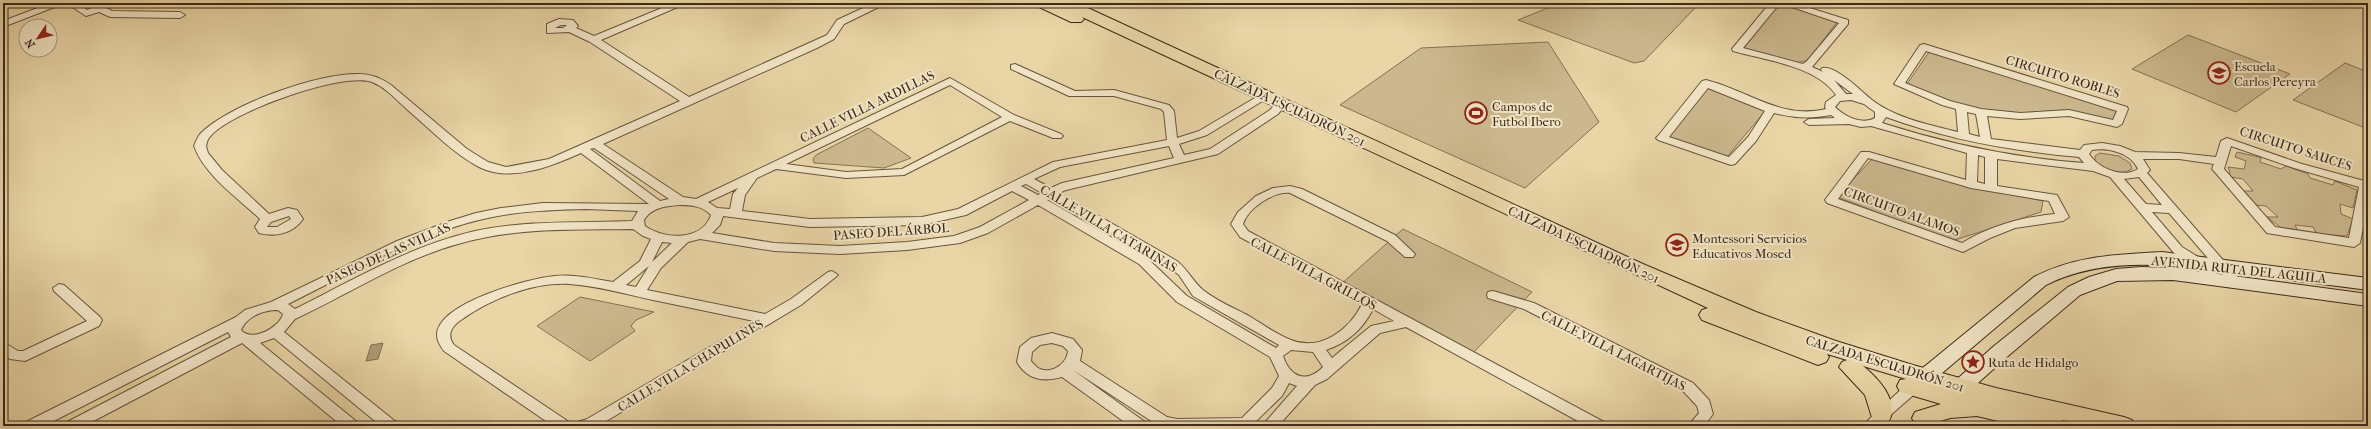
<svg xmlns="http://www.w3.org/2000/svg" width="2371" height="429" font-family="'IM FELL French Canon',serif">
<style>
.green{fill:#ccb88e;stroke:#847154}
.water{fill:#af9b77;stroke:#816e52}
.lines{fill:none;stroke-linecap:round;stroke-linejoin:round}
.street-casing{stroke:#68553e;stroke-width:2}
.secondary-casing{stroke:#3d2a1b;stroke-width:2}
.primary-casing{stroke:#3d2a1b;stroke-width:2}
.street{fill:#f1e4c5;fill-rule:evenodd}
.secondary{fill:#f1e4c5;fill-rule:evenodd}
.primary{fill:#e9d5a6;fill-rule:evenodd}
.labels{text-anchor:middle;stroke-width:4;stroke-linejoin:round;paint-order:stroke}
.poi-label{font-size:13px;fill:#3d2a1b;stroke:#f1e4c5;text-anchor:start}
.street-label{font-size:13px;fill:#3d2a1b;stroke:#f1e4c5}
</style>
<rect width="100%" height="100%" fill="#e9d5a6"/>
<filter id="stains"><feTurbulence type="fractalNoise" baseFrequency=".005" numOctaves="4"/><feColorMatrix values="0 0 0 0 .2 0 0 0 0 .09 0 0 0 0 .02 0 0 0 .5 -.17"/></filter>
<radialGradient id="worn" r=".72"><stop offset=".6" stop-color="#630" stop-opacity="0"/><stop offset="1" stop-color="#630" stop-opacity=".3"/></radialGradient>
<!-- green -->
<g class="green">
<polygon points="1560,3 1689,3 1697,6 1644,61 1634,63 1518,20"/>
<polygon points="1780,3 1837,22 1808,60 1796,63 1743,49"/>
<polygon points="2188,35 2290,74 2236,112 2132,69"/>
<polygon points="1548,42 1599,122 1525,188 1340,105 1421,48"/>
<polygon points="1929,52 2117,110 2113,120 2064,110 2018,113 1981,110 1948,101 1907,84"/>
<polygon points="2345,63 2368,72 2368,129 2293,100"/>
<polygon points="1708,87 1766,110 1726,158 1666,137"/>
<polygon points="868,128 911,158 884,168 814,163 813,159 816,155"/>
<polygon points="2237,152 2259,157 2261,158 2260,162 2281,169 2286,166 2308,174 2310,178 2333,185 2335,181 2357,190 2353,208 2340,204 2341,214 2353,219 2347,236 2317,234 2313,227 2295,225 2298,231 2280,227 2267,217 2278,217 2266,206 2255,205 2242,191 2253,191 2243,179 2231,177 2229,174 2230,172 2228,167 2244,169 2246,161 2235,157"/>
<path d="M2100,153L2119,156L2130,163L2132,169C2121,176 2102,170 2095,160V156Z"/>
<polygon points="1872,159 1967,186 2043,201 2041,212 1952,241 1837,197"/>
<polygon points="1403,229 1532,292 1470,356 1340,285"/>
<polygon points="580,297 654,312 636,320 631,326 635,331 590,361 537,326"/>
</g>
<!-- water -->
<polygon class="water" points="383,343 378,359 366,361 371,345"/>
<g class="lines">
<!-- street casing -->
<g class="street-casing">
<g id="street">
<polygon points="51,3 65,3 3,27 3,21"/>
<polygon points="66,3 77,3 87,10 92,8 85,3 97,3 112,11 180,12 185,15 180,18 110,17 99,12 86,16"/>
<path d="M674,3H687L601,40L689,97L827,35L837,20L874,3H887L844,24L834,39L817,48L603,144L683,197L696,199L950,78L1014,115L1061,134L1063,136L1061,138H1053L1010,121L904,175L846,178L776,169L757,178L745,195L742,211L810,219L922,217L958,209L1053,162L1167,140L1164,112L1161,109L1114,96H1069L1011,69V65L1015,64L1075,91L1114,90L1169,105L1174,111L1177,138L1199,131L1265,92L1269,93L1270,95L1269,97L1207,135L1179,144L1184,155L1210,149L1270,110L1278,101H1286L1287,103L1278,114L1218,154L1066,190L1059,193L1177,261C1188,270 1194,283 1203,290C1217,301 1234,308 1249,316C1262,324 1276,334 1291,340C1321,352 1350,329 1362,304L1240,237L1231,224L1238,212L1256,196L1273,188L1290,186L1302,189L1395,235L1415,254L1413,257H1405L1387,241L1290,193C1274,191 1248,208 1243,224L1248,231L1604,422L1606,426H1587L1406,327L1380,333L1327,379L1315,385L1278,426H1262L1297,386L1289,383L1282,396L1253,424L1248,425L1159,426L1073,370L1145,422L1147,426H1130L1062,377C1044,382 1027,380 1017,362L1020,347L1031,338L1052,333L1073,339L1082,350L1080,361L1167,417L1177,419L1242,418L1272,388L1279,376L1270,357L1177,302L1139,264L1038,205L988,233L960,243L907,250L840,254L774,251L700,239L688,242L661,268L647,290L765,314L791,299L828,272L832,271L838,275L801,305L598,426H576L578,422L587,419L754,321C720,314 687,307 653,300C625,294 598,286 569,284C533,282 490,299 461,320C452,326 446,335 454,345L569,422L571,426H553L444,351C441,347 437,341 437,335C437,303 530,278 555,276C575,274 595,279 613,282L640,261L651,239L643,236L633,229C575,230 515,227 458,244C400,260 349,294 295,319L284,332L396,422L398,426H381L274,338L260,343L357,422L359,426H342L242,343L84,426H65L67,422L231,337L228,332L44,426H24L26,422L236,317L245,310L271,302L397,241L450,221L476,213L501,208L543,203L649,204L581,153C552,166 511,183 479,167C454,154 432,131 410,112C398,102 387,88 372,82C344,71 226,113 209,138C207,140 207,143 206,146L208,153L222,170L269,214L288,208L297,210L303,219C293,234 275,237 259,233L255,227L260,219C238,198 205,176 194,146C196,141 198,136 201,133C229,105 320,72 360,74C371,74 381,78 391,85L467,149L488,162L506,167L549,159L680,101L590,42L569,32L547,33V24L559,19L573,20L578,26L576,28L594,36ZM561,25H567L563,28H555ZM950,85L1002,117L902,169L846,172L786,164ZM1169,146L1174,158L1062,183L1051,188L1034,179L1060,167ZM594,148L669,199L660,201L590,149ZM1026,184L1042,193L1038,195L1021,186ZM738,188L733,194L730,209L717,208L708,202ZM1012,191L1029,200L980,227L954,236L907,242L840,246L774,243L712,233L720,225L723,216L810,227L922,225L966,215ZM1051,198L1169,267L1179,275L1193,296L1279,345L1276,348L1187,296L1147,258L1047,200ZM680,205C692,205 702,206 711,215C702,241 665,240 645,226L644,220C652,207 667,206 680,205ZM586,209L638,211L632,221C580,223 526,220 475,231C410,246 353,280 295,309L288,304C351,273 414,235 483,219C517,211 551,210 586,209ZM289,216L291,219L277,227H267L271,222ZM662,242L672,243L652,262ZM649,266L636,287L626,285ZM1373,309L1394,321L1371,326L1332,358L1326,350C1347,343 1363,329 1373,309ZM278,310L283,314C280,327 252,343 241,330C247,316 264,310 278,310ZM1052,343L1063,346L1068,351C1067,363 1053,374 1040,369C1037,368 1034,364 1031,361L1032,352L1040,345ZM1291,350L1313,352L1323,367C1306,384 1290,377 1283,356Z"/>
<path d="M1770,3H1794L1848,20V24L1812,67L1823,72L1821,70L1822,68C1836,65 1862,92 1872,100C1895,118 1930,125 1958,132L1956,109L1942,105L1894,84L1920,45L1924,44L2127,107L2128,109L2122,124L2117,127L2069,116L2020,119L1987,116L1991,139L2080,150L2084,145L2102,143L2120,146L2135,152L2179,153L2216,157L2221,141L2227,138L2302,164L2368,182V200L2360,243L2354,247L2267,233L2214,171L2212,169L2214,164L2179,159H2143L2150,170L2147,173L2243,283L2242,286H2232L2169,213L2152,212L2182,247L2203,260L2220,277L2221,280L2215,284L2210,283L2195,266L2174,253L2110,177L2093,171L1997,159V186L2057,195L2069,217L2063,221L2015,228L1990,238L1963,252L1827,203L1825,200L1861,152H1869L1966,180L1967,153L1871,126L1861,127L1849,124L1809,125L1804,122L1809,119L1835,118L1831,115C1811,119 1793,118 1774,113L1756,141L1735,164L1731,165L1658,140L1656,138L1658,136L1702,81L1706,80C1747,90 1781,120 1826,109L1825,107L1826,102L1836,95C1817,66 1765,60 1733,51L1732,49ZM1780,3L1839,23L1807,61L1803,64L1743,48ZM1926,51L2117,111L2113,120L2069,110L2020,113L1981,109L1950,101L1905,83ZM1834,80L1853,94H1846ZM1708,88L1765,111L1748,137L1729,157L1669,137ZM1851,100L1864,104L1875,112V118C1862,125 1845,117 1835,107L1840,101ZM1967,112L1976,114L1980,137L1969,134ZM1886,117C1949,140 2013,151 2079,157L2084,163C2015,158 1948,144 1882,123ZM2231,146L2294,168L2359,187L2349,238L2275,227L2224,169ZM2092,150C2108,147 2131,153 2138,169C2122,179 2098,168 2089,154ZM1978,155L1985,157V184L1977,182ZM1868,158L1971,188L2049,201L2055,214C2023,217 1990,226 1962,243L1838,199ZM2139,177L2162,205L2146,204L2124,179Z"/>
<polygon points="59,284 64,285 100,317 102,320 99,326 25,361 10,359 3,354 3,342 18,351 23,351 87,321 54,291 53,288"/>
<polygon points="1493,291 1534,303 1693,383 1709,400 1713,414 1704,426 1688,426 1699,413 1697,406 1683,391 1524,309 1488,298 1487,295 1488,292"/>
<polygon points="1913,382 1918,383 1920,387 1918,391 1878,426 1862,426 1908,383"/>
</g>
</g>
<!-- secondary casing -->
<g class="secondary-casing">
<g id="secondary">
<path d="M2162,252L2368,278V290C2327,285 2285,279 2244,274C2178,266 2108,254 2046,285L1922,390L1915,392L1908,390L1905,385L1908,380L2034,277C2077,255 2115,255 2162,252Z"/>
<polygon points="2141,267 2173,268 2368,294 2368,306 2173,280 2117,281 2080,295 2008,356 1959,400 1952,402 1945,400 1942,395 1945,390 1994,346 2068,287 2089,277 2116,269"/>
</g>
</g>
<!-- primary casing -->
<g class="primary-casing">
<path id="primary" d="M1035,3H1054L1059,5L1058,3H1077L1643,264L1756,312L1836,341L1913,365L1996,388L2124,417L2132,420L2136,426H2086L2062,420L2066,426H2019L1977,416L1950,418L1925,426L1915,424L1912,418L1915,412L1941,404L1900,392L1897,386L1900,380L1906,379L1863,366C1877,377 1900,401 1889,421L1881,423L1873,421L1865,395L1839,367L1842,362L1847,360L1827,354L1829,357L1826,362L1818,365L1702,320L1699,315L1702,310L1708,308L1082,17L1084,19L1081,22H1071L1037,6Z"/>
</g>
<!-- street -->
<use href="#street" class="street"/>
<!-- secondary -->
<use href="#secondary" class="secondary"/>
<!-- primary -->
<use href="#primary" class="primary"/>
</g>
<!-- icons -->
<defs>
<g id="school-ring" transform="scale(1.15)"><circle r="9.5" fill="#f1e4c5" stroke="#8f2418" stroke-width="1.5"/><path d="M0-5L7-2L0 1L-7-2ZM-4 1L0 2.5L4 1V4Q0 6-4 4Z" fill="#8f2418"/></g>
<g id="stadium-ring" transform="scale(1.15)"><circle r="9.5" fill="#f1e4c5" stroke="#8f2418" stroke-width="1.5"/><path d="M0-5a6.5 5 0 1 0 0 10a6.5 5 0 1 0 0-10ZM-3.5-1.8h7v3.6h-7Z" fill="#8f2418"/></g>
<g id="university-ring" transform="scale(1.15)"><circle r="9.5" fill="#f1e4c5" stroke="#8f2418" stroke-width="1.5"/><path d="M0-5L7-2L0 1L-7-2ZM-4 1L0 2.5L4 1V4Q0 6-4 4Z" fill="#8f2418"/></g>
<g id="sight-ring" transform="scale(1.15)"><circle r="9.5" fill="#f1e4c5" stroke="#8f2418" stroke-width="1.5"/><path d="M0-6L1.8-2.2L6-1.7L2.9 1.2L3.7 5.4L0 3.3L-3.7 5.4L-2.9 1.2L-6-1.7L-1.8-2.2Z" fill="#8f2418"/></g>
</defs>
<g fill-rule="evenodd">
<use href="#school-ring" x="2219" y="73"/>
<use href="#stadium-ring" x="1476" y="113"/>
<use href="#university-ring" x="1677" y="245"/>
<use href="#sight-ring" x="1973" y="362"/>
</g>
<g class="labels">
<!-- poi labels -->
<g class="poi-label">
<text x="2234" y="71">Escuela<tspan x="2234" dy="15">Carlos Pereyra</tspan></text>
<text x="1492" y="111">Campos de<tspan x="1492" dy="15">Futbol Ibero</tspan></text>
<text x="1692" y="243">Montessori Servicios<tspan x="1692" dy="15">Educativos Mosed</tspan></text>
<text x="1988" y="367">Ruta de Hidalgo</text>
</g>
<!-- street labels -->
<g class="street-label">
<text transform="translate(2063 76) rotate(17)" y="5">CIRCUITO ROBLES</text>
<text transform="translate(867 106) rotate(-26)" y="5">CALLE VILLA ARDILLAS</text>
<text transform="translate(1290 107) rotate(25)" y="5">CALZADA ESCUADRÓN 201</text>
<text transform="translate(2296 148) rotate(18)" y="5">CIRCUITO SAUCES</text>
<text transform="translate(1902 211) rotate(20)" y="5">CIRCUITO ALAMOS</text>
<text transform="translate(1109 228) rotate(31)" y="5">CALLE VILLA CATARINAS</text>
<text transform="translate(891 231) rotate(-4)" y="5">PASEO DEL ÁRBOL</text>
<text transform="translate(1584 244) rotate(25)" y="5">CALZADA ESCUADRÓN 201</text>
<text transform="translate(388 253) rotate(-24)" y="5">PASEO DE LAS VILLAS</text>
<text transform="translate(2239 269) rotate(6)" y="5">AVENIDA RUTA DEL AGUILA</text>
<text transform="translate(1314 273) rotate(28)" y="5">CALLE VILLA GRILLOS</text>
<text transform="translate(1614 350) rotate(27)" y="5">CALLE VILLA LAGARTIJAS</text>
<text transform="translate(1885 363) rotate(17)" y="5">CALZADA ESCUADRÓN 201</text>
<text transform="translate(690 365) rotate(-31)" y="5">CALLE VILLA CHAPULINES</text>
</g>
</g>
<!-- margin -->
<rect width="2371" height="429" fill="none" stroke="#e9d5a6" stroke-width="16"/>
<rect x="4" y="4" width="2363" height="421" fill="none" stroke="#3d2a1b" stroke-width="2"/>
<rect x="8" y="8" width="2355" height="413" fill="none" stroke="#3d2a1b"/>
<!-- north arrow -->
<g transform="translate(38 38) rotate(235)"><circle r="19" fill="#f1e4c5" stroke="#a99a81"/>
<path d="M0-3L7 15L0 10L-7 15Z" fill="#8f2418"/>
<text y="-6" font-size="11" font-weight="bold" text-anchor="middle" fill="#3d2a1b">N</text>
</g>
<rect width="100%" height="100%" filter="url(#stains)"/>
<rect width="100%" height="100%" fill="url(#worn)"/>
</svg>
